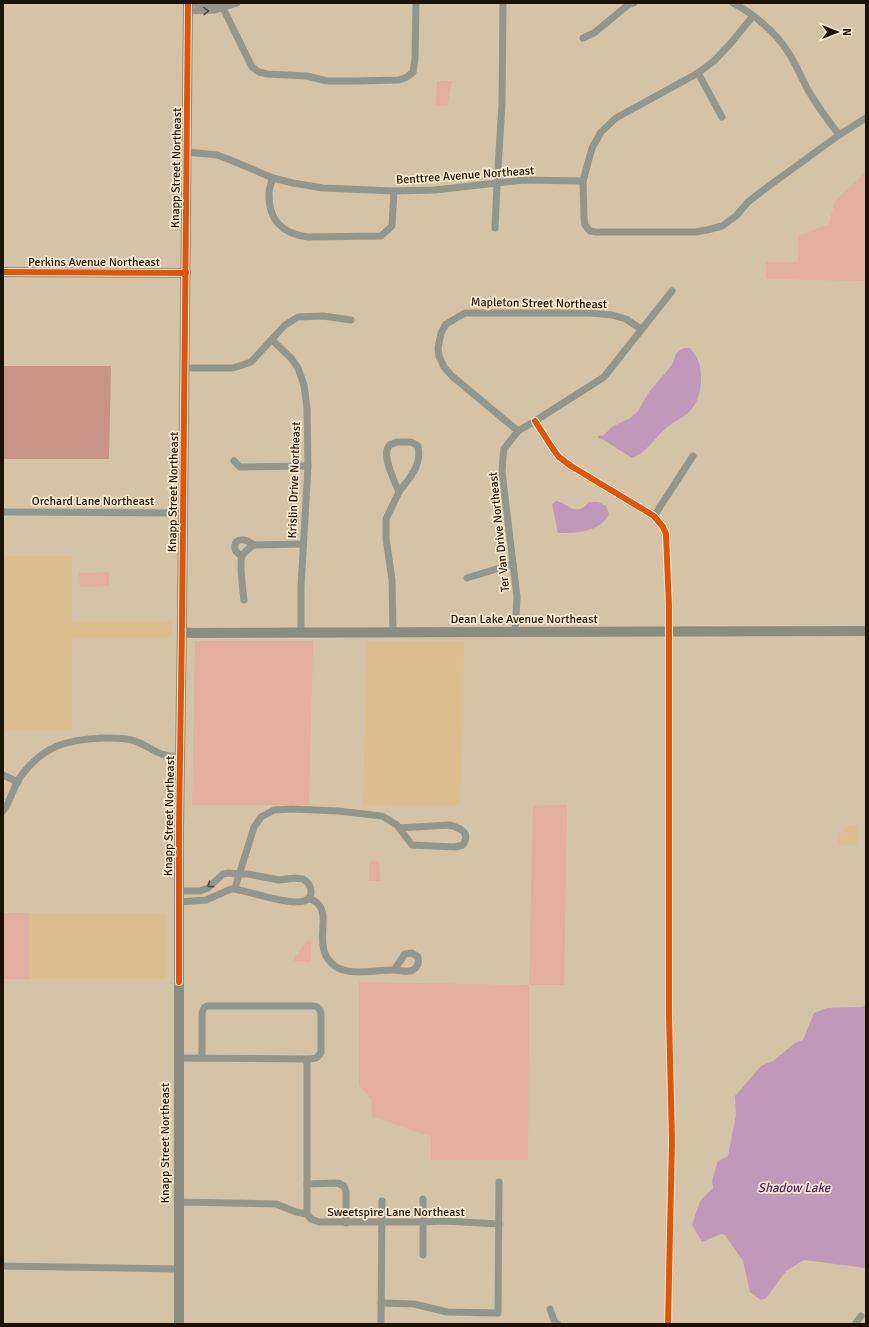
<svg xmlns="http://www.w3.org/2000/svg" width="869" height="1327" font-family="Signika,sans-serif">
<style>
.built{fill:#dbbf91}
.green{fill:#e4aea1}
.forest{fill:#c89488}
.water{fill:#bf98ba}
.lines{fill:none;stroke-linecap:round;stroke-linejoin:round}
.street{stroke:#93978b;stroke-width:7}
.secondary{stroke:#888d7f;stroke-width:10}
.cycleway-casing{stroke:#fcebd0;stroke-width:8}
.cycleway{stroke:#de550b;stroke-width:6}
.oneway{stroke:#524e3f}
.labels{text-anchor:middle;stroke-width:3.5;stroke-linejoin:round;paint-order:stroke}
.street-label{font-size:12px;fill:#1d1200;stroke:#fcebd0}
.water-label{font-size:13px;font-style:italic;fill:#551963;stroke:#fcebd0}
</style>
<rect width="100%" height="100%" fill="#d4c3a6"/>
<!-- built -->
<g class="built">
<polygon points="3,556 72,556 72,622 172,622 172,638 72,638 72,731 3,730"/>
<polygon points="367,641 464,641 460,806 363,805"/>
<polygon points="857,825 857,845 838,845 838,835 844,831 847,826"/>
<rect x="29" y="913" width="137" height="66"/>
</g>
<!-- green -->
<g class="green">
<polygon points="437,81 452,81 447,106 436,106"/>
<polygon points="866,172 866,281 766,279 766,262 798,262 798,236 829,224 835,201"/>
<polygon points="109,572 109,586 80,587 79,573"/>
<polygon points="195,641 313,641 309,805 192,805"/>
<polygon points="567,805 564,985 529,985 528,1160 431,1160 431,1137 372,1116 371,1099 359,1085 359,982 529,985 533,806"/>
<polygon points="379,861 380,881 369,881 369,862"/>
<rect x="3" y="913" width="26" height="66"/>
<polygon points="311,940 311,961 310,962 294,961 294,958 307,941"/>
</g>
<!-- forest -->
<polygon class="forest" points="3,366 111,366 109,459 3,459"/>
<!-- water -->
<g class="water">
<path d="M685,348H690C694,353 699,360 700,367C703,381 700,402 689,412C681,419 671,423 664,430C653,440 646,453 632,458L602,439L598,438V436L604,435L612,427L630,418L638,411L649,392L672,365L676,354L681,349Z"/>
<path d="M556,501C570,505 576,517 589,502H598L606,506L609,514C600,533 575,533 558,533L552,504Z"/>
<polygon points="866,1005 866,1268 804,1260 786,1271 766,1298 761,1300 750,1292 743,1261 725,1235 721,1234 702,1242 692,1225 700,1201 713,1188 712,1181 718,1161 728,1156 736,1115 735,1096 761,1066 773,1061 795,1043 803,1040 814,1013 827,1008 862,1007"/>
</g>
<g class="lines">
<!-- street -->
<g class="street">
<polyline points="188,3 215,4 223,8"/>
<path d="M733,3C753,13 776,33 788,52C796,64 801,77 808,90C817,106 828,120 839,135"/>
<polyline points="223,8 252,67 259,72 267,74 307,76 327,81 355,81 399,80 407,77 413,72 415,59 416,3"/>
<polyline points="188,11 215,10 237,3"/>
<polyline points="753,16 731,43 714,61 698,73 616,118 601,132 592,148 583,181 584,218 585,225 590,231 596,232 696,232 707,230 722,226 736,216 748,202 762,191 839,135 866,118"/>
<polyline points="583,38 594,33 628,5 634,3"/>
<polyline points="698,73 722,117"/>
<polyline points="187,152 217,155 228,159 273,178 293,183 323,188 394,191 435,190 524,180 583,181"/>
<path d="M273,178C271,183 269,188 269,193C268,220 283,234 308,237L381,236L392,226L394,191"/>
<polyline points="495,228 497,184 502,104 503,3"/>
<polyline points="272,340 291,358 298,368 304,385 307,408 308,466 301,587 301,632"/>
<polyline points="185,368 233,368 251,362 285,325 298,317 323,316 351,320"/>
<polyline points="535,421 553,449 559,457 571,466 654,516 663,527 666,534 669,606 669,1015 672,1141 668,1324"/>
<polyline points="518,431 452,376 444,367 439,356 438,348 441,333 446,324 465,313 590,313 612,315 626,319 641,329"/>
<path d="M397,442H411L418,446C422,466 410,477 399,492C395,482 379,452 391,444C392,444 397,442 397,442Z"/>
<polyline points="234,461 240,467 308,466"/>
<polyline points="3,512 183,513"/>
<polyline points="654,516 693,456"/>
<path d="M242,556C236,553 233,549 236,542C242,537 248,541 254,545"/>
<polyline points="467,578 513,564"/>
<path d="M244,600C243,590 239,564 242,556C245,551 249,548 254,545L303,544"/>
<polyline points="393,632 392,580 386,538 386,519 399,492"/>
<polyline points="515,632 517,597 502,472 503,457 504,449 518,431 535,421 604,377 672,291"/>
<polyline points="3,775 18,782"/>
<path d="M3,811C11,800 14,785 21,776C43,746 66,740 101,738C112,738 124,737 135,741C153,748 158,757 180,757"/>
<path d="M235,888L254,827L261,817L274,810L292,809L338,811L382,816L397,825L412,845L455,847L463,845C471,832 460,828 449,825L399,828"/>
<path d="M179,891H200L208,888L223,874L228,873L239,874H248L279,880L295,878L303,879C308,882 311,886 311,892C311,917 242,887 231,889L206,900L179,902"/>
<path d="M309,898C313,900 317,902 319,905C329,917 316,942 328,959C342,980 374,969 394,970C401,970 407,973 413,970C418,967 419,962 418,957L412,953L405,954L394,970"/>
<polyline points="178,1058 307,1059"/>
<path d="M202,1058V1013L204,1008L207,1006H313C318,1006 320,1009 321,1013V1052C318,1059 313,1059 307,1059V1214"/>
<polyline points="307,1184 338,1183 344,1186 346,1192 346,1223"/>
<polyline points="423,1199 423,1255"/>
<polyline points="178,1202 276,1204 296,1212 307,1214 311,1219 319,1222 424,1222 443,1221 499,1224"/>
<polyline points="3,1266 179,1269"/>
<polyline points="381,1303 414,1304 447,1312 498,1313 499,1182"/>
<polyline points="550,1309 555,1323 558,1324"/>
<polyline points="381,1324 382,1201"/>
<polyline points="855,1324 861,1316"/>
</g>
<!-- secondary -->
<g class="secondary">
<polyline points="3,272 186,273"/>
<polyline points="182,632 192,633 866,631"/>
<polyline points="179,1324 179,827 182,624 188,3"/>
</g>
<!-- cycleway casing -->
<g class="cycleway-casing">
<g id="cycleway">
<polyline points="3,272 186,273"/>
<polyline points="535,421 553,449 559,457 571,466 654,516 663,527 666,534 669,606 669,1015 672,1141 668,1324"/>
<polyline points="179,982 179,827 182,624 188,3"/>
</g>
</g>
<!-- cycleway -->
<use href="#cycleway" class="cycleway"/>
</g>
<!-- one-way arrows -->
<defs><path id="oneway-chevron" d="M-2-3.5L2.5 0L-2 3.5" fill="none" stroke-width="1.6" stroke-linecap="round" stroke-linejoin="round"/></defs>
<g class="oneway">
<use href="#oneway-chevron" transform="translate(206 11) rotate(-1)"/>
<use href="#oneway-chevron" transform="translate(210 885) rotate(144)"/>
</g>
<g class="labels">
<!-- street labels -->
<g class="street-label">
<text transform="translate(176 168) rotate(-89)" y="4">Knapp Street Northeast</text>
<text transform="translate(465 175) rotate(-4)" y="4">Benttree Avenue Northeast</text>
<text x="94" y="266">Perkins Avenue Northeast</text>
<text transform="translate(539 303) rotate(1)" y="4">Mapleton Street Northeast</text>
<text transform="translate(294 480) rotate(-88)" y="4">Krislin Drive Northeast</text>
<text transform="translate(173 492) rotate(-89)" y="4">Knapp Street Northeast</text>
<text x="93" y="505">Orchard Lane Northeast</text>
<text transform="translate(499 532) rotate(-96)" y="4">Ter Van Drive Northeast</text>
<text x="524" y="623">Dean Lake Avenue Northeast</text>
<text transform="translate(169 816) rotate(-89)" y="4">Knapp Street Northeast</text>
<text transform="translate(165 1143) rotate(-90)" y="4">Knapp Street Northeast</text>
<text x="396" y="1216">Sweetspire Lane Northeast</text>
</g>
<!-- water labels -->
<g class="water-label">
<text x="794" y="1192">Shadow Lake</text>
</g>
</g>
<!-- border -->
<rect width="869" height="1327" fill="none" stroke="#1d1200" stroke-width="8"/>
<!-- north arrow -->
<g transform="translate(837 32) rotate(90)" stroke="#fcebd0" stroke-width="3" paint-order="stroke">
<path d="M0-3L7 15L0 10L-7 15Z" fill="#1d1200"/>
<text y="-6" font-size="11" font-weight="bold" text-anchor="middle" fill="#1d1200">N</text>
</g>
</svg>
